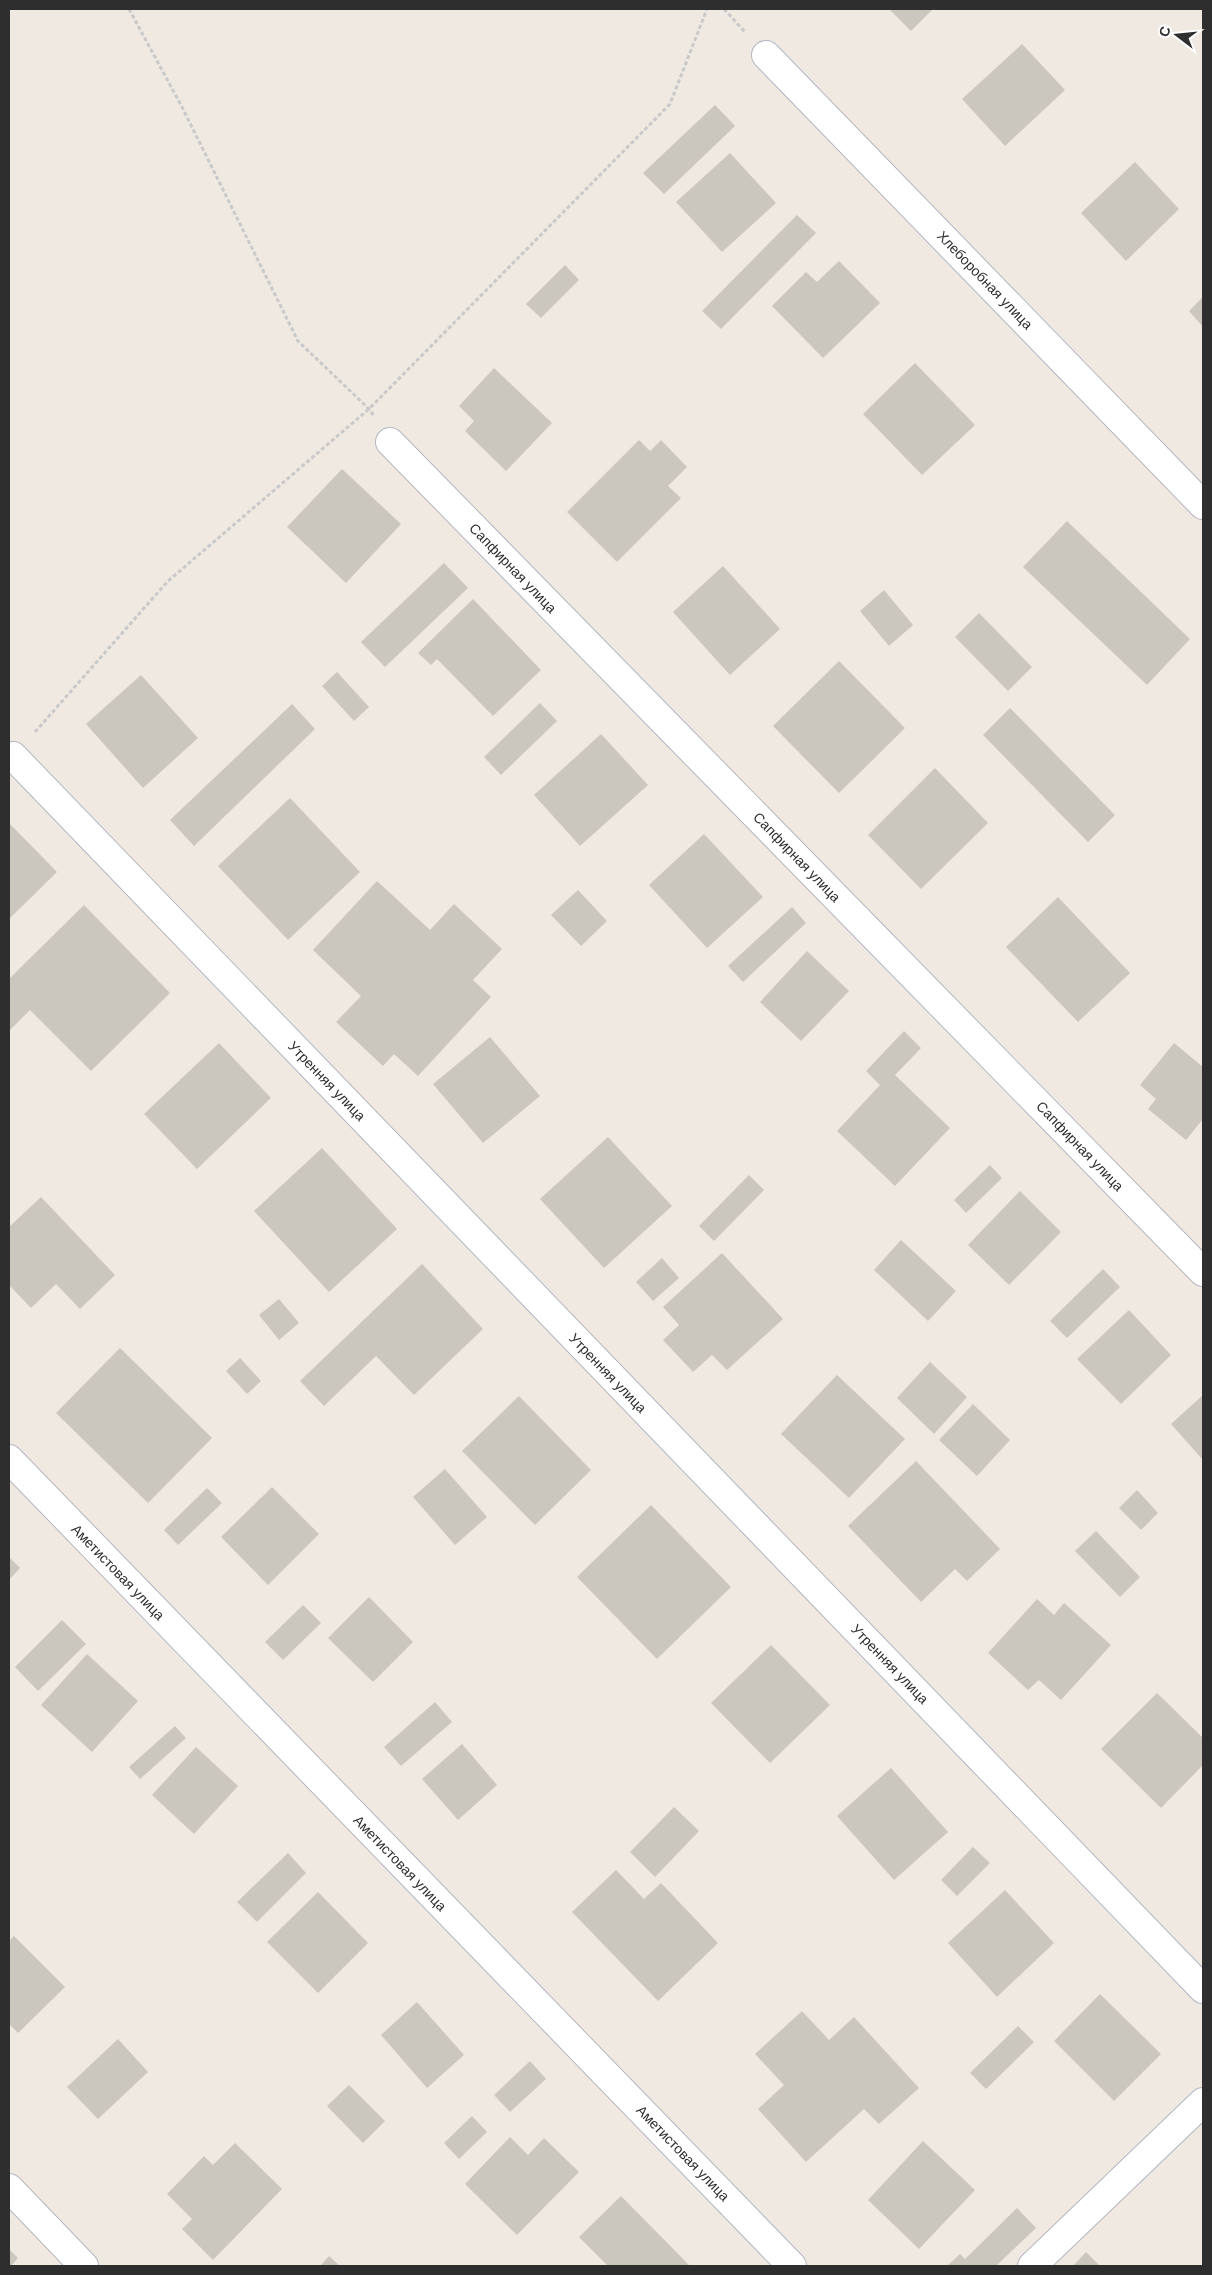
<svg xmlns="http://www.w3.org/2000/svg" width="1212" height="2275" font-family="Arial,sans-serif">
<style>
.building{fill:#cbc7bf}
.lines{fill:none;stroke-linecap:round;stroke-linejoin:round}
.minor-casing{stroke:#b4b7c1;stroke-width:30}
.path{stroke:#c9c9c9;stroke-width:3;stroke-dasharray:4 2.5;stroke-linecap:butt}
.minor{stroke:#fff;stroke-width:28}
.labels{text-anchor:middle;stroke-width:4.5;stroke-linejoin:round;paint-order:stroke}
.street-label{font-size:14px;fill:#2e2e2e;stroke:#fff}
</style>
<rect width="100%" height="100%" fill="#efe9e1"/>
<!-- building -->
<g class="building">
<polygon points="889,9 933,9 911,31"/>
<polygon points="1022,44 1065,90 1005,146 962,99"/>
<polygon points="715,105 735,126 664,194 643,173"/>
<polygon points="730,153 776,203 722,252 676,202"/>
<polygon points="1135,162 1179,209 1126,261 1081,213"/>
<polygon points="797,215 816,233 721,329 702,311"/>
<polygon points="839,261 880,303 823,358 772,306 806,272 817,282"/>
<polygon points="565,265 579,280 541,318 526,304"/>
<polygon points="1203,297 1203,327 1189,311"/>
<polygon points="915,363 975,425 922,475 863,414"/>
<polygon points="494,368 552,423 506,471 465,431 474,421 459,406"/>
<polygon points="639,440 650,451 661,440 687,467 668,486 681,498 617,562 567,512"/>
<polygon points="342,469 401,524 346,583 287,527"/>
<polygon points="1067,521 1190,639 1147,685 1023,567"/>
<polygon points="444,563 468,588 385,667 361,642"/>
<polygon points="723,566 780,629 730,675 673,612"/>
<polygon points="884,590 913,625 889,646 860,611"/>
<polygon points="473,599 541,670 493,716 437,659 431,665 418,653"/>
<polygon points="979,613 1032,667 1008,691 955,637"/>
<polygon points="839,661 905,728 839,793 773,726"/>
<polygon points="337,672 369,707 354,721 322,686"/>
<polygon points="141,675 198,738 143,788 86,724"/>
<polygon points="540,703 557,721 501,775 484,757"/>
<polygon points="292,704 315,729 194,846 170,820"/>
<polygon points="1010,708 1115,815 1088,842 983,735"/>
<polygon points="601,734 648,785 580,846 534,795"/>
<polygon points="935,768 988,823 921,889 868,835"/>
<polygon points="290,798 360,872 288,940 218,866"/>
<polygon points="9,823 57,872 9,919"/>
<polygon points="704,834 763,897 707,948 649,885"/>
<polygon points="377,881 430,930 454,904 502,949 473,980 491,997 418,1076 394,1054 383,1066 336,1022 361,996 313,950"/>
<polygon points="578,890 607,921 581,946 551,915"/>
<polygon points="1058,897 1130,973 1078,1022 1006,947"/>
<polygon points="84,905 170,993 91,1071 30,1010 9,1031 9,979"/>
<polygon points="792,907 806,923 743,982 728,966"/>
<polygon points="807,951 849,991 801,1041 760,1002"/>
<polygon points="904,1031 921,1048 895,1075 950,1128 895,1186 837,1131 880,1085 866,1071"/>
<polygon points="490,1037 540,1096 483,1143 433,1084"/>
<polygon points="219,1043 271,1098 197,1169 144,1114"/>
<polygon points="1174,1043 1203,1067 1203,1119 1186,1140 1148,1109 1156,1099 1140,1085"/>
<polygon points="608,1137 672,1206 604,1268 540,1199"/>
<polygon points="322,1148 397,1229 329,1292 254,1211"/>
<polygon points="990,1165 1002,1178 966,1213 954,1200"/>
<polygon points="749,1175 764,1190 714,1241 699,1226"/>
<polygon points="1020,1191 1061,1232 1009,1285 968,1245"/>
<polygon points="41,1197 115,1275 80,1309 56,1284 31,1308 9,1285 9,1227"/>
<polygon points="901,1240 956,1291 928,1321 874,1270"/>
<polygon points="722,1253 783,1319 727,1370 712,1355 693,1372 663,1340 679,1325 663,1307"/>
<polygon points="662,1258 679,1278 653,1301 636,1282"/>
<polygon points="422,1264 483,1329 414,1395 376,1356 324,1406 300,1381"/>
<polygon points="1103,1269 1120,1287 1067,1338 1050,1321"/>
<polygon points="279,1299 299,1323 279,1340 259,1315"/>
<polygon points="1129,1310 1171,1355 1121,1404 1077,1359"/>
<polygon points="120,1348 212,1438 148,1503 56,1413"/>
<polygon points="240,1358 261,1381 247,1394 226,1371"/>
<polygon points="930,1362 967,1397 934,1434 897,1398"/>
<polygon points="837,1375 905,1439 849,1498 781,1434"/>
<polygon points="1203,1395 1203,1460 1171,1424"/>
<polygon points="519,1396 591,1470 535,1525 462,1451"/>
<polygon points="973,1404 1010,1440 977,1476 939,1440"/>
<polygon points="916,1461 1000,1549 967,1581 955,1569 921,1602 848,1526"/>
<polygon points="445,1469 487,1517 455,1545 413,1497"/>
<polygon points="272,1487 319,1534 268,1585 221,1537"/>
<polygon points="207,1488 222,1503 178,1545 164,1530"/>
<polygon points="1137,1490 1158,1513 1141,1530 1119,1508"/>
<polygon points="651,1505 731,1587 657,1659 577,1577"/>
<polygon points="1096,1531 1140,1577 1120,1597 1075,1551"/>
<polygon points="9,1557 20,1568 9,1580"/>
<polygon points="369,1597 413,1642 373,1682 328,1638"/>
<polygon points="1037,1599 1054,1615 1064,1603 1111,1645 1061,1700 1039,1680 1028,1690 988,1653"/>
<polygon points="303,1605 321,1623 283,1660 265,1642"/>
<polygon points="62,1620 86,1644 38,1691 15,1667"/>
<polygon points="771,1645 830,1705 770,1763 711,1703"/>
<polygon points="87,1654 138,1701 92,1752 41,1705"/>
<polygon points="1157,1693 1203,1738 1203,1765 1161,1808 1101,1749"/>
<polygon points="435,1702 452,1722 401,1766 384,1747"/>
<polygon points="175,1726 186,1738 140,1779 129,1767"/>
<polygon points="462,1744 497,1785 458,1820 422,1779"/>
<polygon points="196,1747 238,1786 194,1834 152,1795"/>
<polygon points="891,1768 948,1832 894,1880 837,1816"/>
<polygon points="674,1807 699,1831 655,1877 630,1852"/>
<polygon points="973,1847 990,1863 957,1896 941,1880"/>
<polygon points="288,1853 306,1873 257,1922 237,1902"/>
<polygon points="616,1870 644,1899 661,1883 718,1943 658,2001 572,1912"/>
<polygon points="1005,1890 1054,1943 997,1997 948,1943"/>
<polygon points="318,1892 368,1943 318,1993 267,1942"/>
<polygon points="14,1936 65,1987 18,2033 9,2024 9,1941"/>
<polygon points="1100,1994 1161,2054 1114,2101 1054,2041"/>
<polygon points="417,2002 464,2055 427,2088 381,2035"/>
<polygon points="802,2011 829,2040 854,2017 919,2088 879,2124 864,2109 806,2162 758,2109 784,2085 755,2054"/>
<polygon points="1018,2026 1034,2042 986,2089 970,2073"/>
<polygon points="118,2039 148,2072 98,2119 67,2087"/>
<polygon points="530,2061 546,2079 510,2112 494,2095"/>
<polygon points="349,2085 385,2121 363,2143 327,2106"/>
<polygon points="472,2116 487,2132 459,2159 444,2143"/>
<polygon points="510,2137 528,2155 544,2138 579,2172 517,2235 465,2184"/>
<polygon points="923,2141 975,2190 919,2249 868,2200"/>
<polygon points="235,2143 282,2189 213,2260 182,2229 192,2219 167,2194 204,2156 213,2165"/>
<polygon points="621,2196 690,2266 608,2266 579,2237"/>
<polygon points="1017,2208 1036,2228 996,2266 947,2266 960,2254 965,2259"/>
<polygon points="9,2249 18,2258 11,2266 9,2266"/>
<polygon points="1086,2252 1100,2266 1073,2266"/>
<polygon points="329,2256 340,2266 320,2266"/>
</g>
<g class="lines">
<!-- minor casing -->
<g class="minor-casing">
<g id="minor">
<polyline points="766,55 1203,505"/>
<polyline points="390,442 1203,1272"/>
<polyline points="13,756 1203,1989"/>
<polyline points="9,1459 792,2266"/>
<polyline points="9,2188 84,2266"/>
<polyline points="1032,2266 1203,2102"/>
</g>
</g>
<!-- path -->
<g class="path">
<polyline points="129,9 182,107 298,341 369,409 374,416"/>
<polyline points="724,9 745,32"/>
<polyline points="35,732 168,581 369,409 670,104 707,9"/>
</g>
<!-- minor -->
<use href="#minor" class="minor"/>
</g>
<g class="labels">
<!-- street labels -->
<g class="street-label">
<text transform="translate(985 280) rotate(46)" y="5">Хлеборобная улица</text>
<text transform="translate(513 568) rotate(46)" y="5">Сапфирная улица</text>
<text transform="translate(797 857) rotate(46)" y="5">Сапфирная улица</text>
<text transform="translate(327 1081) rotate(46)" y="5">Утренняя улица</text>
<text transform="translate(1080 1146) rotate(46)" y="5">Сапфирная улица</text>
<text transform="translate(608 1373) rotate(46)" y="5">Утренняя улица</text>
<text transform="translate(118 1572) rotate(46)" y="5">Аметистовая улица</text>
<text transform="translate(890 1664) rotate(46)" y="5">Утренняя улица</text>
<text transform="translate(400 1863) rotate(46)" y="5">Аметистовая улица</text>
<text transform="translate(683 2153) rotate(46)" y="5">Аметистовая улица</text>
</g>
</g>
<!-- border -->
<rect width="1212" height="2275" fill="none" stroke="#2e2e2e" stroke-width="20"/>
<!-- north arrow -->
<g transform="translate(1177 35) rotate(286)" stroke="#ffffff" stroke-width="4" paint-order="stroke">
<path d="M0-4L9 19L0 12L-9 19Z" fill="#2e2e2e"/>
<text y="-8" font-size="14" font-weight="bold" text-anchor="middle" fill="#2e2e2e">С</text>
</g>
</svg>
